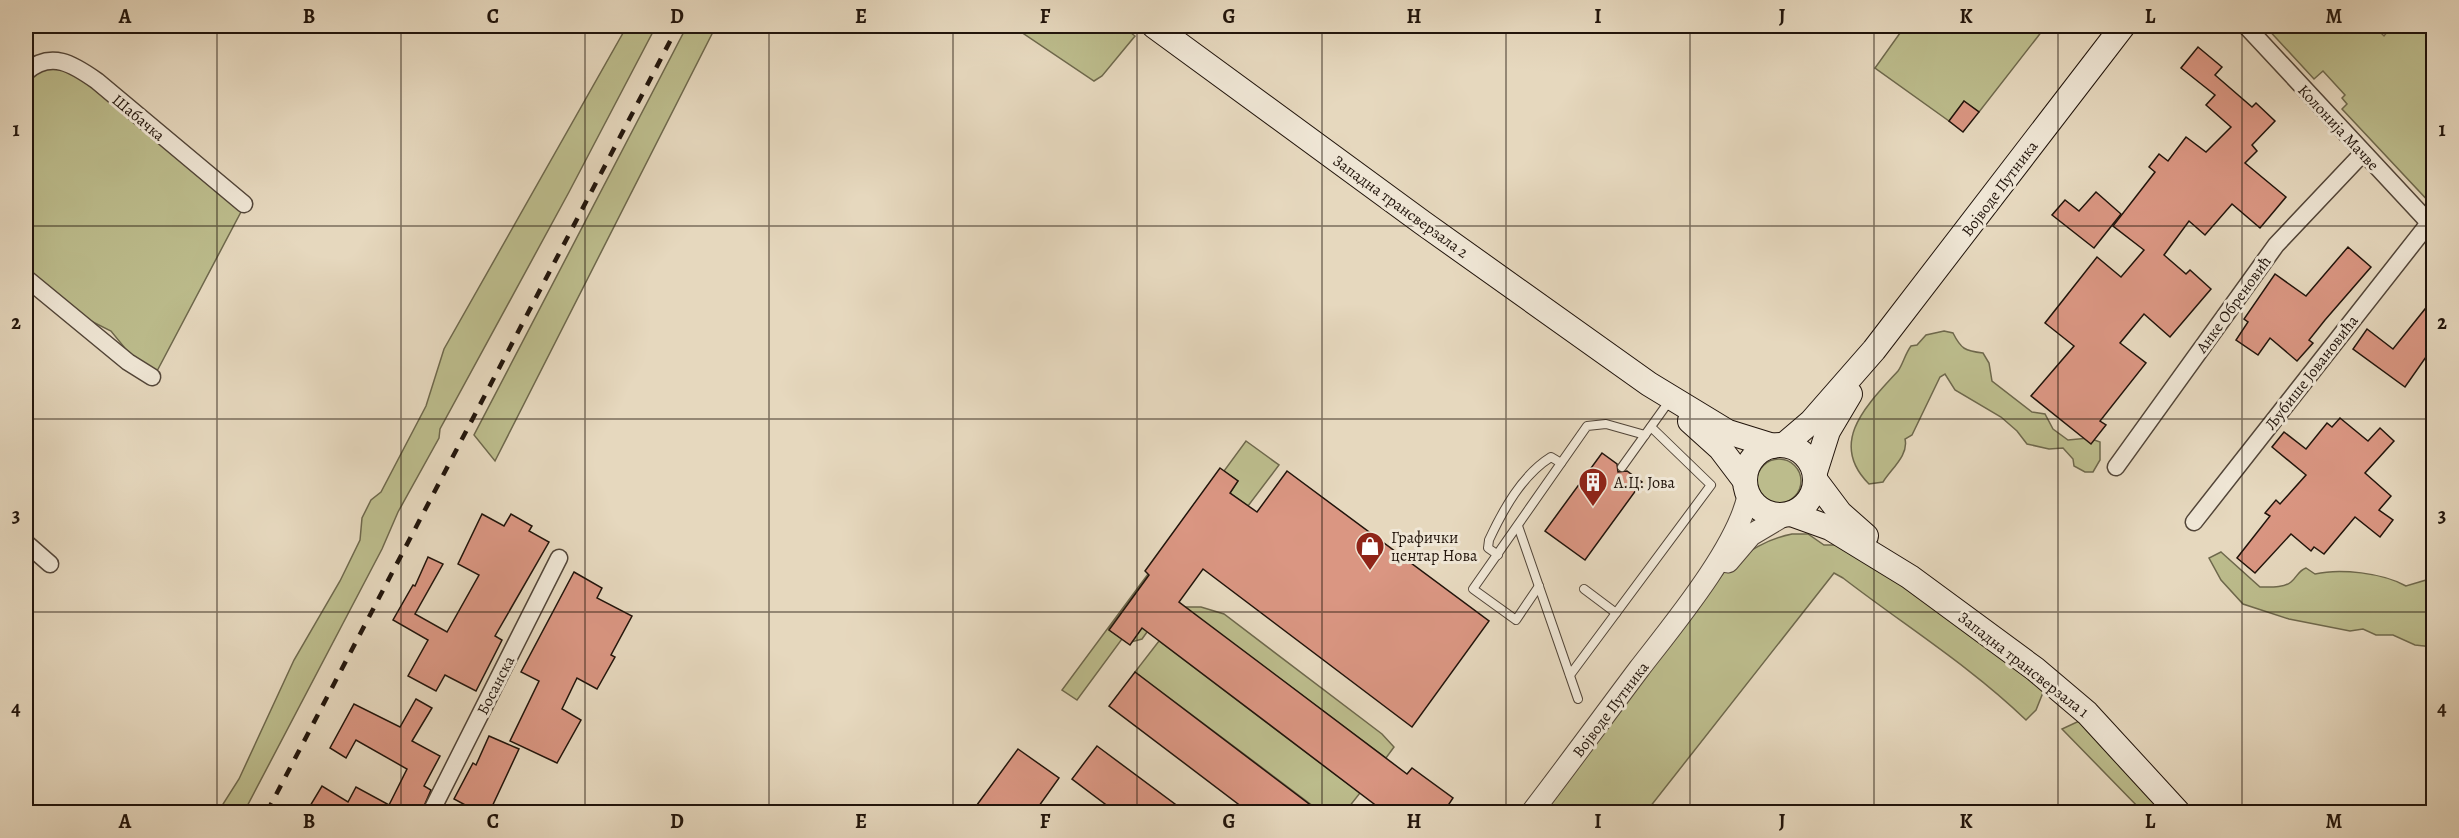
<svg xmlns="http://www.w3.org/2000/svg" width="2459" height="838" font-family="Alegreya,serif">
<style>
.green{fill:#bcbc8c;stroke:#6e684c;stroke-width:1.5}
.building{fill:#da9682;stroke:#21140b;stroke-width:1.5}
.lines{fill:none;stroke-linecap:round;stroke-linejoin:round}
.service-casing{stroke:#524538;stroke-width:10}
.minor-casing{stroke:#524538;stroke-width:19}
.tertiary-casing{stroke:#524538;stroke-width:23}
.secondary-casing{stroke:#21140b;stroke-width:26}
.service{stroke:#efe6d5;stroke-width:8}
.minor{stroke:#efe6d5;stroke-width:16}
.tertiary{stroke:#efe6d5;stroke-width:21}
.secondary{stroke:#efe6d5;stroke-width:24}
.rail{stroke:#21140b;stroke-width:4.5;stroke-dasharray:10 10;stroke-linecap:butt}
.grid{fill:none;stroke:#21140b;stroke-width:1.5;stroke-opacity:0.55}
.labels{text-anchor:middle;stroke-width:6;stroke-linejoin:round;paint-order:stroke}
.street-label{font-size:16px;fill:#21140b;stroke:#efe6d5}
.poi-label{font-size:16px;fill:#21140b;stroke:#efe6d5;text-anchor:start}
.neatline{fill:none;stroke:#21140b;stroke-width:2}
.grid-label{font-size:20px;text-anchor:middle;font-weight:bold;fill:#21140b}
</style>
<rect width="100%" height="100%" fill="#e6d8be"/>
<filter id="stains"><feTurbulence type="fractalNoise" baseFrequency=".00333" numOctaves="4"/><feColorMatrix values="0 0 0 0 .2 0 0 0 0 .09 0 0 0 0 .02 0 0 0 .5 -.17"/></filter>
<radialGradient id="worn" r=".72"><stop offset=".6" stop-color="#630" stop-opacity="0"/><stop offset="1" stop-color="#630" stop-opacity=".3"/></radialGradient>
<!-- green -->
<g class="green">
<polygon points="627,26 656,26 569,192 440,429 439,438 398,512 382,549 244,812 218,812 239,779 294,660 340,581 360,540 362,518 371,500 381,492 426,406 444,349"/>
<polygon points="687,26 716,26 495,461 474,435"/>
<polygon points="1012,26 1122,26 1135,36 1102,76 1094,81"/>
<polygon points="1905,26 2046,26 1979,112 1964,101 1949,121 1875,68"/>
<polygon points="2265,26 2374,26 2384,36 2392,26 2433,26 2433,206 2342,109 2347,104 2342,98 2345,95 2323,71 2314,79"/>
<polygon points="42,65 72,70 242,210 156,373 133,358 111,331 87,319 26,269 26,78"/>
<path d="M1944,331L1953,333C1961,349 1965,351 1983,353L1989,363L1992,381L2032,412L2045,414L2053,429L2068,440L2089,438L2100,442V460L2093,472H2085L2074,466L2073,459L2063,448L2049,449L2027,444L2017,431L2001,417L1955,390L1945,374L1940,377L1912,435L1905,439C1909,455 1891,469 1883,482L1869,484C1827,442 1868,404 1898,371C1903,364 1905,354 1911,346L1917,345L1926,335Z"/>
<polygon points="1246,441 1279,465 1248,506 1230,493 1238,481 1224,471"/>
<circle cx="1779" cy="481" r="22"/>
<path d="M1792,534H1808L1824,545H1842L1917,595L2044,690L2036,710L2026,720C1970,666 1904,625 1843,578L1834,573L1646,812H1543L1728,567C1748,551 1767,539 1792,534Z"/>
<path d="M2221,552L2260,587C2270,587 2284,588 2291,582C2298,576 2298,571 2306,568L2315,574C2340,568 2383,573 2406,586L2426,580L2433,574V647L2415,645L2393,635H2376L2363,629L2350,631L2289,619L2243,604L2221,580L2209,558Z"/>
<polygon points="1148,574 1175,593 1142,639 1131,642 1147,577 1109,629 1122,639 1077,700 1062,690"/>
<polygon points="1184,607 1201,607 1224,614 1382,734 1394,747 1386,758"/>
<polygon points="1159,641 1360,793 1345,812 1321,812 1135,672"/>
<polygon points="2077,722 2085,722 2167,812 2143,812 2062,729"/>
</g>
<!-- building -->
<g class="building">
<polygon points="2198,47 2222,67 2215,75 2252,107 2256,103 2275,121 2252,145 2257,151 2245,163 2286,197 2260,228 2232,204 2205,235 2189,221 2164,255 2186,274 2190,270 2211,289 2170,337 2144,314 2120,343 2146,363 2100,421 2106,425 2091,444 2031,396 2074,346 2045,323 2097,257 2121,277 2144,250 2113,226 2155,172 2149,167 2159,154 2168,161 2186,137 2206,152 2231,127 2206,105 2215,95 2181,68"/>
<polygon points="1964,101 1979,112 1963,132 1949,121"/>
<polygon points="2096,192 2121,214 2094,248 2052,215 2065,200 2079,211"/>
<polygon points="2348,247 2371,267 2325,320 2309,340 2313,343 2297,361 2270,338 2258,355 2236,340 2248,322 2244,319 2275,274 2306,296"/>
<polygon points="2433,299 2433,347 2405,387 2353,349 2367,329 2393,349"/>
<polygon points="2340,418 2368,441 2380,428 2394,441 2365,473 2391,496 2379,510 2393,520 2380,537 2355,517 2324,554 2314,547 2311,551 2291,534 2255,573 2237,558 2270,516 2265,513 2276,500 2280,504 2306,475 2272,447 2284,432 2306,449 2327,423 2332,427"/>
<polygon points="1602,453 1617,464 1618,472 1627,471 1642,482 1585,560 1545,531"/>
<polygon points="1220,468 1238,481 1230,493 1257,512 1287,471 1489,621 1412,727 1203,569 1179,602 1407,774 1412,768 1453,798 1443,813 1386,813 1142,628 1130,645 1109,630 1149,575 1145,571"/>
<polygon points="482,514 504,526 511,514 532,526 529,531 549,542 495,636 502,640 476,691 445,675 436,691 408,676 428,640 393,620 413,585 415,586 428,557 443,564 415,614 447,632 479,575 458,564"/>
<polygon points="574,572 602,588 597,598 632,616 611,655 615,657 597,689 577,678 562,709 581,720 557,763 510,741 539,681 521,672"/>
<polygon points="1135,672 1321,813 1250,813 1109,706"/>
<polygon points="416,699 432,708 412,741 440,756 424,786 431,790 421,813 320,813 310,806 322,786 348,802 356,787 389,805 407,769 356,740 346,758 330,748 354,704 400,727"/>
<polygon points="489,736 519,749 489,813 480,813 454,799 473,763 476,765"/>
<polygon points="1097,746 1187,813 1117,813 1072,779"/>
<polygon points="1018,749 1059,778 1034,813 971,813"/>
</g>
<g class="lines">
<!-- service casing -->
<g class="service-casing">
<g id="service">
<polyline points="1622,467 1665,407"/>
<polyline points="1518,526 1578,699"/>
<path d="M1498,555L1488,548L1489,540C1503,510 1522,475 1551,457L1561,463"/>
<polyline points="1539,586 1516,620 1473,589 1587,426 1606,424 1645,435"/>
<polyline points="1584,589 1616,613"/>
<polyline points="1570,675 1711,485 1651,427"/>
</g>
</g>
<!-- minor casing -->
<g class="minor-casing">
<g id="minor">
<polyline points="2246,26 2434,228"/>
<path d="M26,72C51,50 73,64 97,81L244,204"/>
<polyline points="26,278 128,362 152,377"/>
<polyline points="2116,467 2276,245 2363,153"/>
<polyline points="2194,522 2429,223"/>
<polyline points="26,543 50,564"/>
<polyline points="431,812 559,558"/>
</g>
</g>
<!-- tertiary casing -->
<g class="tertiary-casing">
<g id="tertiary">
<polyline points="1728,562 1751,535 1783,516"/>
<path d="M1532,812C1568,765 1603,717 1639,669C1673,625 1737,548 1748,496"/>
</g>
</g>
<!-- secondary casing -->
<g class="secondary-casing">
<g id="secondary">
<polyline points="1154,26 1423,223 1649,384 1728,432 1773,446"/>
<polyline points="1690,421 1720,448 1745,481"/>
<circle cx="1780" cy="480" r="35"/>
<polyline points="1784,445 1811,422 1874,350 2123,26"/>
<polyline points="1815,472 1828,431 1850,394"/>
<polyline points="1816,481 1840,513 1866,536"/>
<polyline points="1791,514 1830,528 1910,577 2035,669 2087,713 2178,812"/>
</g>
</g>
<!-- service -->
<use href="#service" class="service"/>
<!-- minor -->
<use href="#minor" class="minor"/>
<!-- tertiary -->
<use href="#tertiary" class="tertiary"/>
<!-- secondary -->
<use href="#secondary" class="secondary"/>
<!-- rail -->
<polyline class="rail" points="267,812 678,26"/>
</g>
<!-- grid -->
<path class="grid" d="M217,26V812M401,26V812M585,26V812M769,26V812M953,26V812M1137,26V812M1322,26V812M1506,26V812M1690,26V812M1874,26V812M2058,26V812M2242,26V812M26,226H2434M26,419H2434M26,612H2434"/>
<!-- icons -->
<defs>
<g id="building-pin" transform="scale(1.5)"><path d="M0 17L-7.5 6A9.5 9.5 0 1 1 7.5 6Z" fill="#8f2418" stroke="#efe6d5"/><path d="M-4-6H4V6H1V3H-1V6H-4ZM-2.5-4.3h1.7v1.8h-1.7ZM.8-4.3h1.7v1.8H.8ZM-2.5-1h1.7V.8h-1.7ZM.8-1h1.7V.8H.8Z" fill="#fff"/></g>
<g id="shop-pin" transform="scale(1.5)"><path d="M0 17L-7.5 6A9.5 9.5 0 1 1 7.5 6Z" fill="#8f2418" stroke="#efe6d5"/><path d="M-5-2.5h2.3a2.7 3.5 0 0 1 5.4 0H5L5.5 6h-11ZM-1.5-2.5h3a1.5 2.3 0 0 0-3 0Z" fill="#fff"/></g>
</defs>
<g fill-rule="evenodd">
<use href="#building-pin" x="1593" y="482"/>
<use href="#shop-pin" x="1370" y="546"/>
</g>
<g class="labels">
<!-- street labels -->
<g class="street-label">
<text transform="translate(139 117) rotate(40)" y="6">Шабачка</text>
<text transform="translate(2339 127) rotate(47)" y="6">Колонија Мачве</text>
<text transform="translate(1999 188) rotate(-53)" y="6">Војводе Путника</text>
<text transform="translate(1401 206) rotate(36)" y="6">Западна трансверзала 2</text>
<text transform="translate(2233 304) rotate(-54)" y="6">Анке Обреновић</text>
<text transform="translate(2311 372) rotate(-52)" y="6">Љубише Јовановића</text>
<text transform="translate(2024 664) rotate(38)" y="6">Западна трансверзала 1</text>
<text transform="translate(495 685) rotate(-63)" y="6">Босанска</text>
<text transform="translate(1610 709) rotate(-53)" y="6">Војводе Путника</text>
</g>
<!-- poi labels -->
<g class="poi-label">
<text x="1614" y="488">А.Ц. Јова</text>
<text x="1391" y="543">Графички<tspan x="1391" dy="18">центар Нова</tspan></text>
</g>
</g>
<!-- margin -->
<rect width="2459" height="838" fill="none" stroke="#e6d8be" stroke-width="66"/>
<rect x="33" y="33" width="2393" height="772" class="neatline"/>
<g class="grid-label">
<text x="125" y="23">A</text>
<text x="309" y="23">B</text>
<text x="493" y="23">C</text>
<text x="677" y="23">D</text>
<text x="861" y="23">E</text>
<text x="1045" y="23">F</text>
<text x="1229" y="23">G</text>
<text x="1414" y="23">H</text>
<text x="1598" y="23">I</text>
<text x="1782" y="23">J</text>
<text x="1966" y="23">K</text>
<text x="2150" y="23">L</text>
<text x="2334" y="23">M</text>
<text x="16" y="136">1</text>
<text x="2442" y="136">1</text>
<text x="16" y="329">2</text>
<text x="2442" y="329">2</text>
<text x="16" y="522">3</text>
<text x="2442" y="522">3</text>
<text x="16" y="715">4</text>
<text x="2442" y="715">4</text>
<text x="125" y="828">A</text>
<text x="309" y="828">B</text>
<text x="493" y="828">C</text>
<text x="677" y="828">D</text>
<text x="861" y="828">E</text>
<text x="1045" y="828">F</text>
<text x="1229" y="828">G</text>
<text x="1414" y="828">H</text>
<text x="1598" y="828">I</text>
<text x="1782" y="828">J</text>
<text x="1966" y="828">K</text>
<text x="2150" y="828">L</text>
<text x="2334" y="828">M</text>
</g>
<rect width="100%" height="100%" filter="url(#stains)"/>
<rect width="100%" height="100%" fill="url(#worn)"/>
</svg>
